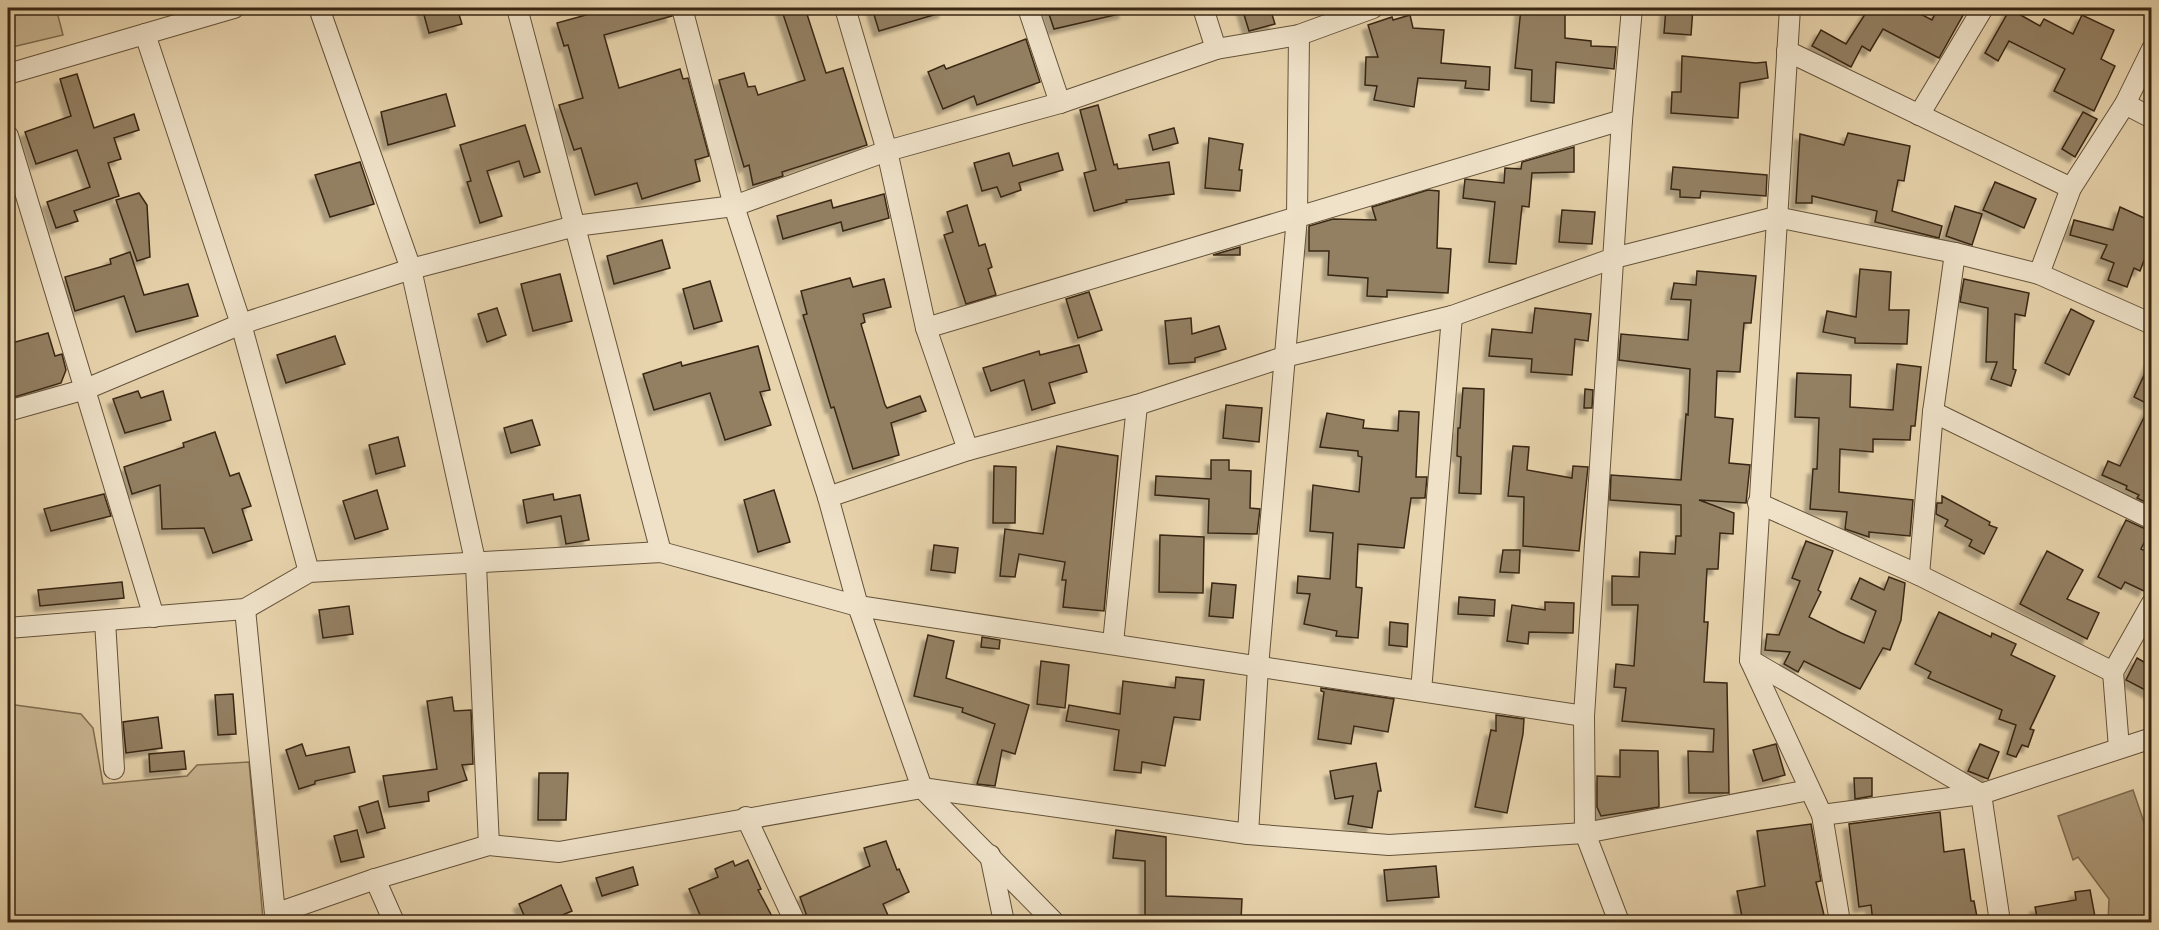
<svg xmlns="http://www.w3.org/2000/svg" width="2159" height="930" font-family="'Libre Bodoni',serif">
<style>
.green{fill:#c9b692;stroke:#816e52;stroke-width:1.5}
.water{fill:#ac9978;stroke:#7e6b50;stroke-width:1.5}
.building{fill:#938063;stroke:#392713;stroke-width:1.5;filter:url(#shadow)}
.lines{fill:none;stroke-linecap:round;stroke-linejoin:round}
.minor-casing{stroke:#645239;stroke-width:22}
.minor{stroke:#efe2c9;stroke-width:20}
</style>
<defs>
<filter id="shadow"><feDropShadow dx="-5.5" dy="5.5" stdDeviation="1.5" flood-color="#0004"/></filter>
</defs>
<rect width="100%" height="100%" fill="#e7d3ac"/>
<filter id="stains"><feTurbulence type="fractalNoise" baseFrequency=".00333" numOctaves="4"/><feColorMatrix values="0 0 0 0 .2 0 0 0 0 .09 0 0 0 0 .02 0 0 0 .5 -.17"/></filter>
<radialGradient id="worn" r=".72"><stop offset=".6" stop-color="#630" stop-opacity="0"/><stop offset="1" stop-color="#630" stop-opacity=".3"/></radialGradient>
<!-- green -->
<g class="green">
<polygon points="8,8 56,8 63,35 8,48"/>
<polygon points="8,704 81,714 93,728 103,784 187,776 197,765 249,762 263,919 268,922 8,922"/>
</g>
<!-- water -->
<polygon class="water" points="2133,790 2147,831 2151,830 2151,922 2108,922 2109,899 2078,857 2073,860 2058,816"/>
<!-- building -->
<g class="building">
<polygon points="422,8 457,8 462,24 429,33"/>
<polygon points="611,8 670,8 672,16 604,35 619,88 680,69 683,79 688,78 709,156 695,160 700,181 642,199 637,183 595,195 581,148 574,150 559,105 583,98 568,45 564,46 557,23"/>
<polygon points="781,8 805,8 826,73 843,68 867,145 782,172 783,176 753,185 749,165 744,167 719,80 744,73 748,87 755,86 758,95 805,80"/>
<polygon points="872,8 944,8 944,12 879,31"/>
<polygon points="1047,8 1124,8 1124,13 1054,29"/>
<polygon points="1242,8 1270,8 1275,24 1249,31"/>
<polygon points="1521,8 1565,8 1565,38 1591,41 1591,46 1616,47 1614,69 1556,62 1554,103 1531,101 1532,70 1515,68"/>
<polygon points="1666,8 1693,8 1691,35 1664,33"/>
<polygon points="1869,8 1909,8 1932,20 1938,8 1967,8 1939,58 1883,29 1870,51 1862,46 1851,67 1812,46 1821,30 1846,44"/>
<polygon points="2010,9 2040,26 2044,19 2073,34 2082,15 2114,30 2101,59 2115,66 2094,111 2054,91 2065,69 2009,41 1998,61 1985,53"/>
<polygon points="1410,15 1413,28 1444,30 1441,63 1490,67 1489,90 1465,88 1466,81 1418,78 1414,107 1374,100 1377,86 1365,85 1366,57 1378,57 1368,25 1392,17 1393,20"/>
<polygon points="1026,39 1040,82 977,105 974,96 943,109 928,72 944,65 946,69"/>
<polygon points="1682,56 1756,63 1766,62 1768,78 1740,83 1738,118 1671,113 1672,92 1681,92"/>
<polygon points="77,74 94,128 134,114 139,130 114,138 121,159 108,163 119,196 74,211 78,221 56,228 47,202 90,187 77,150 36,164 25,132 71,116 60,79"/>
<polygon points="446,94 455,126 388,145 381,112"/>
<polygon points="1098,105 1114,165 1117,164 1118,169 1169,162 1174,194 1126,200 1127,202 1094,211 1084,173 1096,170 1080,110"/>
<polygon points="2083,112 2097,119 2075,157 2062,149"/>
<polygon points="525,125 540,172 524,177 519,161 487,171 502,216 480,223 467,182 471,181 460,145"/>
<polygon points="1174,128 1178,143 1153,150 1149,135"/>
<polygon points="1848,133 1910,146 1904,181 1898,180 1892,211 1942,226 1939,238 1875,222 1877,211 1812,196 1812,203 1796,203 1800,134 1844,145"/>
<polygon points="1209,138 1243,144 1239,170 1242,170 1240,191 1205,188"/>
<polygon points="1574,147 1574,172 1532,173 1529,207 1522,206 1516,264 1489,262 1495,202 1463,198 1465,179 1504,183 1505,168 1521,169 1522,162"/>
<polygon points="1009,153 1013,166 1058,153 1063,170 1019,183 1021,190 1001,197 997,187 982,191 974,163"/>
<polygon points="360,162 374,204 330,217 315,175"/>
<polygon points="1673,167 1767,175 1766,196 1701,191 1700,198 1680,197 1680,190 1671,189"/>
<polygon points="1995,182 2036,199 2024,228 1983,210"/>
<polygon points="1428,190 1439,191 1437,248 1451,249 1448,293 1387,290 1387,297 1367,296 1368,278 1328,275 1329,251 1309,251 1309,226 1333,219 1376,220 1372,207"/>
<polygon points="139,193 147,205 150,257 137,261 116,200"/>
<polygon points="884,194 889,218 843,231 841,222 783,239 777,216 831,200 833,208"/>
<polygon points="967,205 979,246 985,244 992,267 988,269 996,295 966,304 944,235 953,232 947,212"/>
<polygon points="1955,206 1982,214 1972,245 1946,236"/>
<polygon points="2120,207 2151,221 2151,242 2140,271 2134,268 2127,287 2108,280 2114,263 2101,258 2107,245 2070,235 2074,220 2113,230"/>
<polygon points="1562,210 1595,212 1592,244 1559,242"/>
<polygon points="662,240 670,268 614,284 607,256"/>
<polygon points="1240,247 1240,255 1213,255"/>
<polygon points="130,252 144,295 188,284 198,316 136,332 124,296 75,311 65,277 111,264 110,259"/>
<polygon points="1860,269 1891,272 1889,310 1909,310 1907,344 1855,343 1855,338 1823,332 1827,311 1856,317"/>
<polygon points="1697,271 1756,276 1751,323 1744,323 1740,372 1717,371 1715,417 1733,419 1729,463 1750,465 1746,503 1699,500 1734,513 1733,534 1720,533 1718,569 1707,569 1704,622 1708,622 1704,682 1727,683 1729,793 1689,793 1688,751 1713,752 1714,729 1622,721 1626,688 1614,687 1616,664 1634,666 1638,605 1612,605 1612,576 1639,577 1640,552 1675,554 1676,536 1681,536 1681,505 1610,500 1611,475 1681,480 1686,414 1688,415 1690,369 1619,360 1621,334 1688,340 1691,300 1671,299 1674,283 1696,285"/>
<polygon points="560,274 572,321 533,331 521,284"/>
<polygon points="850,278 853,287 884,279 891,307 863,314 865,322 861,324 885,405 887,408 920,396 926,411 891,423 899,455 853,469 834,407 831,408 810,338 803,315 807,314 801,291"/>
<polygon points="1964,279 2029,293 2025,316 2015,314 2013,369 2016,370 2011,386 1991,379 1997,362 1986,362 1988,308 1960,302"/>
<polygon points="710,281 722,321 694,329 683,289"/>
<polygon points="1089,292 1102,330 1078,338 1066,299"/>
<polygon points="497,308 506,335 487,342 478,314"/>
<polygon points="1535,308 1591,314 1588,341 1575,339 1572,375 1531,372 1532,359 1489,356 1492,329 1532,333"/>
<polygon points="2071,309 2094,321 2069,375 2045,363"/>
<polygon points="1191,318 1192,334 1219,326 1226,349 1195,358 1195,362 1169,364 1165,321"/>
<polygon points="48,333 55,356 62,354 66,370 61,383 8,399 8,344"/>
<polygon points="335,336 345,364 286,383 277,355"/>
<polygon points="1079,345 1087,372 1049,383 1055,403 1032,410 1024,380 991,391 983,368 1039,351 1040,355"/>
<polygon points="758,346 770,390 760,392 771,425 725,440 710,393 654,410 643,374 681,362 682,366"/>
<polygon points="2151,360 2151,505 2137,498 2139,495 2126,489 2127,486 2102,475 2108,461 2120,466 2150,405 2134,397"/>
<polygon points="1897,364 1921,367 1915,426 1911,426 1910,440 1873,439 1873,452 1840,449 1839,492 1913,500 1910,536 1869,532 1869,537 1845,529 1847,512 1810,509 1813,469 1817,469 1819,418 1795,417 1797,373 1851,375 1850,407 1893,410"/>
<polygon points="1463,388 1484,389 1481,494 1459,493 1461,457 1457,456 1458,428 1460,428"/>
<polygon points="1585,389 1593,390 1592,408 1584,408"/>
<polygon points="138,391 141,398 163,391 171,420 125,433 113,399"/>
<polygon points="1226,405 1262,408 1259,442 1223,438"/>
<polygon points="1399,411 1419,412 1416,477 1427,477 1425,498 1411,498 1404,548 1358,544 1356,587 1362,588 1358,638 1336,636 1337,631 1304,624 1310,594 1297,593 1298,576 1330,579 1333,533 1310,531 1313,485 1359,492 1362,457 1358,456 1358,451 1320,447 1327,413 1364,420 1363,428 1398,431"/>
<polygon points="532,420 540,445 511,453 504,428"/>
<polygon points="215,432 230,476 239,473 251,506 242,509 252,540 213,553 204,528 162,529 160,485 132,494 124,467 184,447 183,443"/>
<polygon points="398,437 405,466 376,474 369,445"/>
<polygon points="1057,446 1118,456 1104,611 1063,607 1066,580 1062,580 1065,562 1019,554 1015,577 1000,576 1005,529 1043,534"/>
<polygon points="1513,446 1529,447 1527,470 1572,478 1573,466 1588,467 1579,551 1523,546 1524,497 1508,496"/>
<polygon points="1211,460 1229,460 1229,470 1251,471 1250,508 1260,509 1257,534 1208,533 1209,499 1155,495 1156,476 1211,479"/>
<polygon points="994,466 1016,467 1015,523 993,523"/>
<polygon points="377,490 388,529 355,539 343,501"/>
<polygon points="774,490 790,542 758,552 744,500"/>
<polygon points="104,494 111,516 51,531 44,509"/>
<polygon points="553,494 554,500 580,495 589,540 566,544 561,516 527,523 523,500"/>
<polygon points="1942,496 1990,522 1989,525 1997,528 1984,554 1969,546 1972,540 1945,526 1948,520 1936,514 1937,503 1942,503"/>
<polygon points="2126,520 2150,531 2141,549 2151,554 2151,576 2144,591 2125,582 2121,589 2098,577"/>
<polygon points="1160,535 1204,537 1203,593 1159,592"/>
<polygon points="1806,541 1833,551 1818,590 1821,592 1809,617 1841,633 1864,643 1876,611 1851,599 1860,578 1884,590 1889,577 1905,583 1901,620 1890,650 1883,648 1860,689 1804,661 1798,672 1784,664 1790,652 1765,650 1767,634 1779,635 1800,581 1792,578"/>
<polygon points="934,545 958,548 955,573 931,570"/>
<polygon points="1503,550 1520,550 1519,573 1500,572"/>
<polygon points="2047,551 2083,570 2067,599 2099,613 2087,639 2020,604"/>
<polygon points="122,582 124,598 40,606 38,590"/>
<polygon points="1212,583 1236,585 1233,618 1209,616"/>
<polygon points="1459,597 1495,600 1494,616 1458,614"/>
<polygon points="1545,602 1574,603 1573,633 1529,632 1528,644 1507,641 1512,605 1545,610"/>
<polygon points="349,606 353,634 323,638 319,610"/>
<polygon points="1939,612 1991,637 1992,633 2016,644 2011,655 2055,676 2030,729 2034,730 2028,747 2022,745 2016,757 2007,754 2016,725 1999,719 2002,710 1928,678 1931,672 1915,664"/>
<polygon points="1390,622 1408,624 1407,647 1389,645"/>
<polygon points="928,635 954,641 946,678 1029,705 1015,754 1002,750 995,786 977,784 995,724 962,712 963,708 914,696"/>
<polygon points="982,637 1000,640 999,649 981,647"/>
<polygon points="2137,658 2151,666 2151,693 2126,680"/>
<polygon points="1041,661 1069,665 1065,708 1037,704"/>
<polygon points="1176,677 1204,680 1200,720 1174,717 1165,766 1142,762 1141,773 1114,770 1119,730 1066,721 1069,705 1120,714 1123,681 1175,688"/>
<polygon points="1321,688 1394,699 1388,732 1354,726 1351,744 1318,739 1324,692 1321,691"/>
<polygon points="233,694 236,734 218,735 215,695"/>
<polygon points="452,697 454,711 471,710 473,764 462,765 467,780 428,792 429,801 389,807 383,776 437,769 427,701"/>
<polygon points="1496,715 1524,719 1523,734 1507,813 1475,807 1491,730 1496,731"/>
<polygon points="158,717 162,748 126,753 123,722"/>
<polygon points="302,744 306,756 349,747 355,772 315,781 315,784 299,789 286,750"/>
<polygon points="1776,744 1785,775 1763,781 1753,750"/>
<polygon points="1980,744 1999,752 1988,779 1968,771"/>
<polygon points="1620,750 1658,751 1659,807 1601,816 1597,807 1597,776 1620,777"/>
<polygon points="184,751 186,769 150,772 149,754"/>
<polygon points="1376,763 1381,791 1378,791 1372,828 1348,824 1353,796 1335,799 1330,771"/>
<polygon points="539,773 568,773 566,820 538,820"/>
<polygon points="1854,778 1872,778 1872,796 1855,799"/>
<polygon points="378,801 385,828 367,833 359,807"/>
<polygon points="1940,812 1944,852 1964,849 1971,901 1974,901 1978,922 1873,922 1871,905 1859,907 1849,824"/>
<polygon points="1811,824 1821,881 1816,882 1824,915 1791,922 1743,922 1737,891 1765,886 1757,831"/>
<polygon points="357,830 364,857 341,862 334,836"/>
<polygon points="1116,830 1166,837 1166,896 1242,899 1241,920 1196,917 1196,922 1145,922 1145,861 1113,858"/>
<polygon points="886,841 897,870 899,869 909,892 883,904 891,922 809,922 800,897 870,866 864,848"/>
<polygon points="748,860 761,889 758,890 775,922 703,922 689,889 718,877 715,869 733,861 735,866"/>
<polygon points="1436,866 1439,897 1387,901 1384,870"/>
<polygon points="633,867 638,885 602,896 596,878"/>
<polygon points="561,885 572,911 546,922 527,922 519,904"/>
<polygon points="2090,890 2096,922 2038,922 2035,907 2076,900 2075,892"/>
</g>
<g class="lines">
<!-- minor casing -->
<g class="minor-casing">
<g id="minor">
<polyline points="319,8 411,269 476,565 489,845"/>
<polyline points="517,8 661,552"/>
<polyline points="682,8 734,206 828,497 858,606 922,788 1054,922"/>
<polyline points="845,8 887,151 926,328 968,450"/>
<polyline points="1028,8 1060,103"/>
<polyline points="1203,8 1216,49"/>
<polyline points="1790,8 1750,660 1822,815 1840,922"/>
<polyline points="145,34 241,324 309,572"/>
<polyline points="1787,51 2071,188"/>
<polyline points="8,74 234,8"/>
<polyline points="2125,104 2152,118"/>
<polyline points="1919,115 1983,8"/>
<polyline points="8,136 154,617"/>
<polyline points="2039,274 2071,188 2125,104 2152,49"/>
<polyline points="926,328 1622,120"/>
<polyline points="8,411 86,389 241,324 411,269 575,226 734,206 887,151 1060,103 1216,49 1299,35 1373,8"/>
<polyline points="1933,412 2152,519"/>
<polyline points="828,497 968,450 1137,405 1284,357 1452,316 1614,258 1776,217 1955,253 2039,274 2152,324"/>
<polyline points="1758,503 1919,575 2113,672"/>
<polyline points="1919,575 1933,412 1955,253"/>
<polyline points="245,609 275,914 375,879 489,845 559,852 922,788 1248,834 1389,845 1585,833 1809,790"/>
<polyline points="105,621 114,769"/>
<polyline points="8,628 245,609 309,572 661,552 858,606 1584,716"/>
<polyline points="1113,643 1137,405"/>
<polyline points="1750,660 1981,794"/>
<polyline points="1421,691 1452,316"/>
<polyline points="2119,748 2113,672 2152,603"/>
<polyline points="1981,794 2000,922"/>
<polyline points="1822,815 1981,794 2152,738"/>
<polyline points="746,817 795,922"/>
<polyline points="1248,834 1258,667 1297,217 1299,35"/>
<polyline points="990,855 1004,922"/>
<polyline points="375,879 394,922"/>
<polyline points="1619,922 1585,833 1584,716 1622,120 1632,8"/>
</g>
</g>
<!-- minor -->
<use href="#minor" class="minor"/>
</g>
<!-- margin -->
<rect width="2159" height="930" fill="none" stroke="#e7d3ac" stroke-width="30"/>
<rect x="9" y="9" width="2141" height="912" fill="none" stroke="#392713" stroke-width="3"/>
<rect x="15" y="15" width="2129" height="900" fill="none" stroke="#392713" stroke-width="1.5"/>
<rect width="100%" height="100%" filter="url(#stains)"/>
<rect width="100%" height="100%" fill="url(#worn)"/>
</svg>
